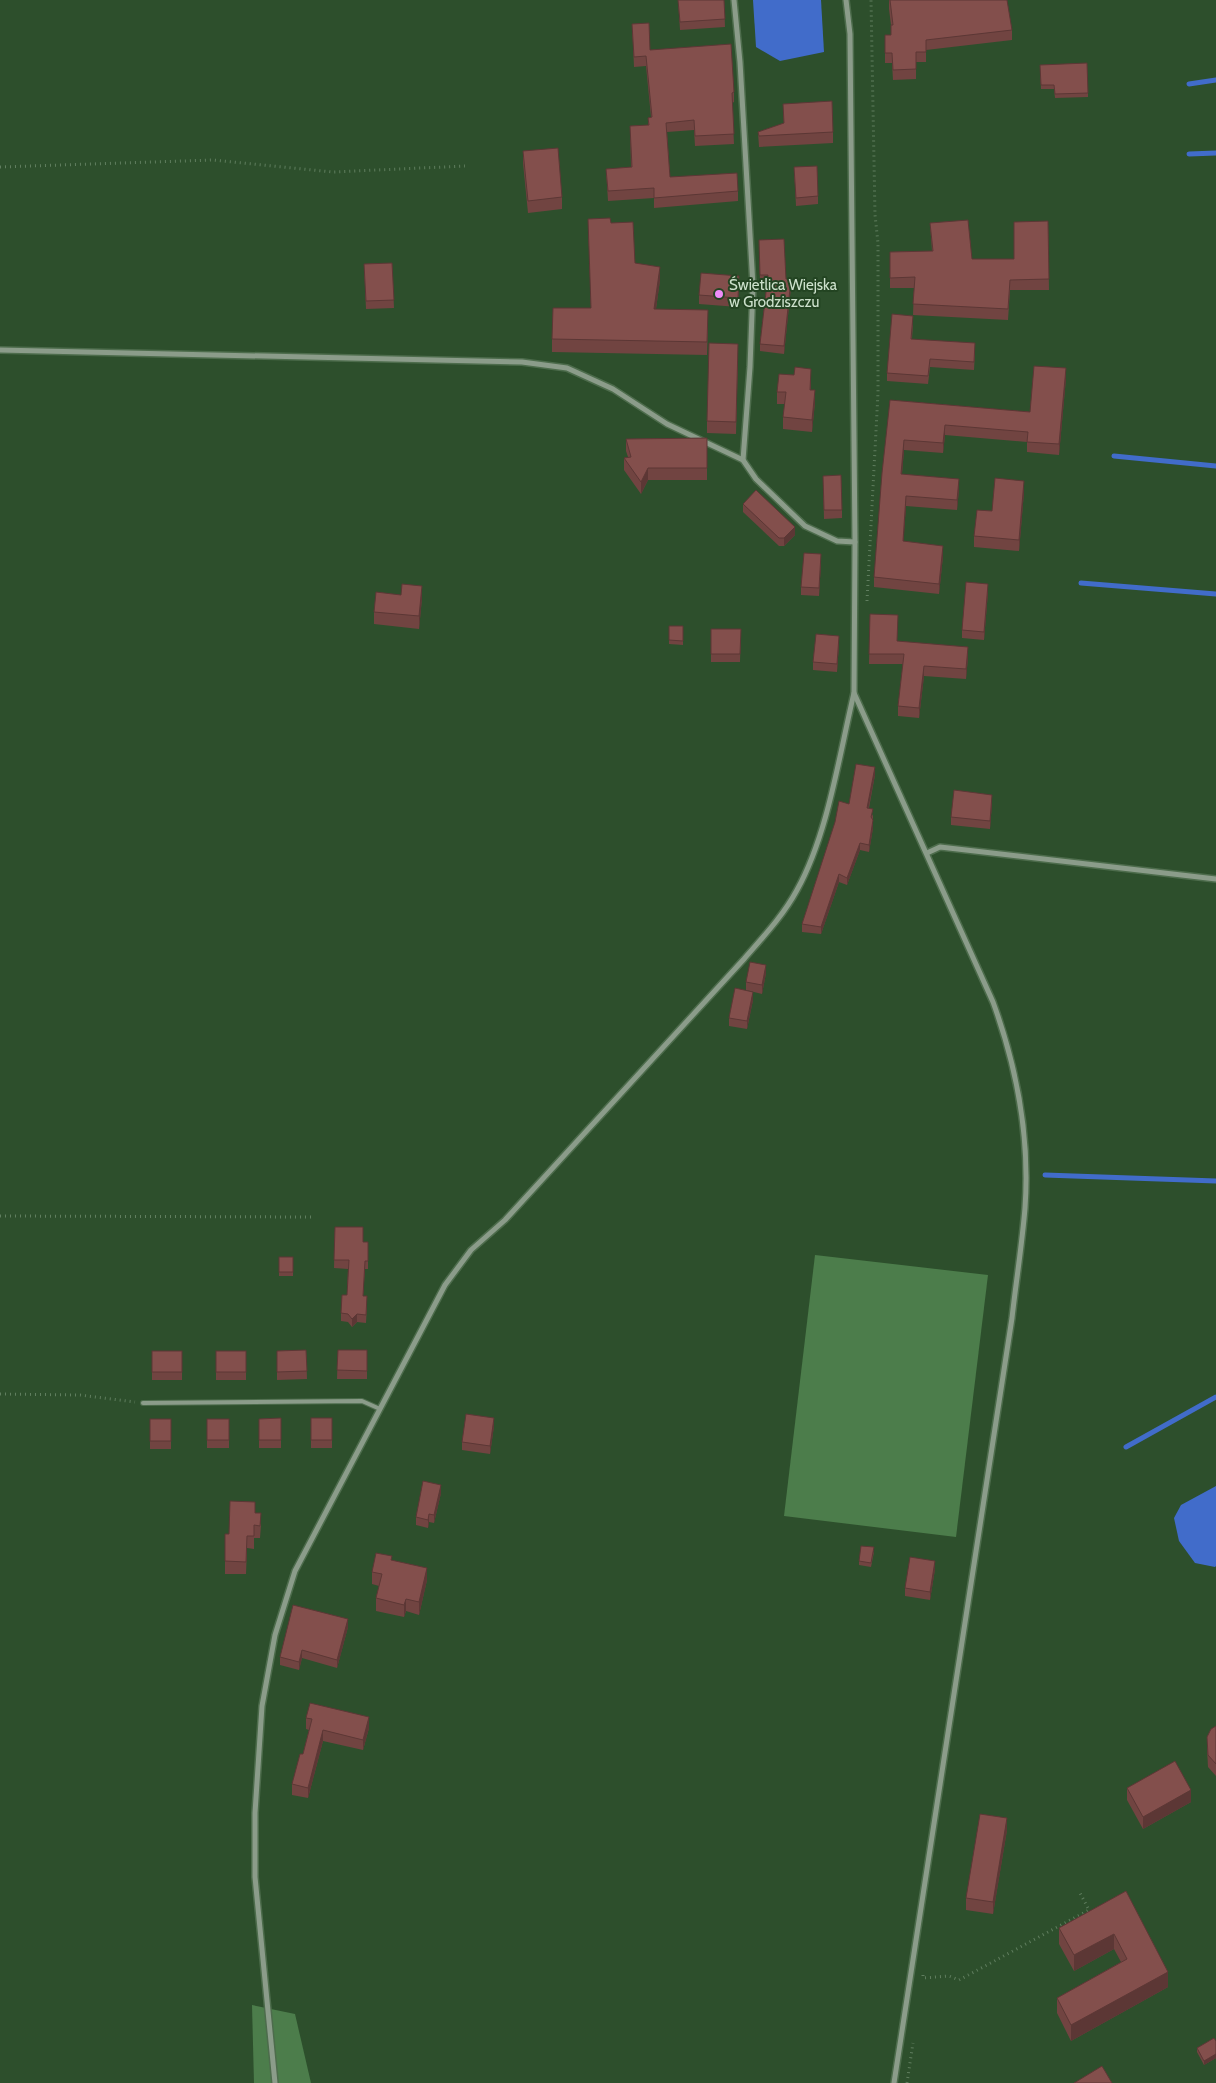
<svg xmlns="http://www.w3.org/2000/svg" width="1216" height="2083" font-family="Cabin,sans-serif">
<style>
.green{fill:#4c7d4b}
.water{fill:#416cca}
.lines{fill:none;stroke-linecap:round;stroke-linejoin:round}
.stream{stroke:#416cca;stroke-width:5}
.service-casing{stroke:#4d6c4c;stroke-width:6}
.minor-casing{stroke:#4d6c4c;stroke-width:8}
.path{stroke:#607e5f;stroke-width:3;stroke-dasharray:1 4;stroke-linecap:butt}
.service{stroke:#8b9c8a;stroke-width:4}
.minor{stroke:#8b9c8a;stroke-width:5}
.wall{fill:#714441}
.shaded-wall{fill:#5c3735}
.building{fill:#834f4c;stroke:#5c3735}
.poi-dot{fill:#ee8cf8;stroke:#234422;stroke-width:2}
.labels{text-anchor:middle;stroke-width:4;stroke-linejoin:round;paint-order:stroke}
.poi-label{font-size:15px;fill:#cde1cc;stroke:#234422;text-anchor:start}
</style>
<rect width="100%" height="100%" fill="#2d4f2c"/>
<!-- green -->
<g class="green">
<polygon points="815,1255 988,1275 956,1537 784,1516"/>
<polygon points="252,2005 295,2014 311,2083 254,2083"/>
</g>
<!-- water -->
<g class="water">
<polygon points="753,0 821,0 824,52 780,61 756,47"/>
<polygon points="1216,1486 1216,1566 1215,1567 1195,1563 1179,1541 1174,1518 1181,1505"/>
</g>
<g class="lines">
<!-- stream -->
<g class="stream">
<polyline points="1189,84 1216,80"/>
<polyline points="1189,154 1216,153"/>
<polyline points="1114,456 1216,466"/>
<polyline points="1081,583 1216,594"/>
<polyline points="1045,1175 1216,1181"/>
<polyline points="1126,1447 1216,1397"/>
</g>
<!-- service casing -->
<g class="service-casing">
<polyline id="service" points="143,1403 362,1401 380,1409"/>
</g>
<!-- minor casing -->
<g class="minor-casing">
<g id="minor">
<polyline points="734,0 740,62 753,286 750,367 743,460 756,479 805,526 837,541 855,542"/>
<path d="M846,0L850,34L855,542L854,693L993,1002C1017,1068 1030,1138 1025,1208C1022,1245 1016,1282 1012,1318L894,2083"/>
<polyline points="0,350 522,362 567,368 613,389 667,424 743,460"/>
<polyline points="927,853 940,847 1216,879"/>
<path d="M275,2083L255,1877V1813L262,1706L275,1635L295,1571L445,1285L471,1250L505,1220L744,959C763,937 783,916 797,890C828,834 839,756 854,693"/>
</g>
</g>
<!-- path -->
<g class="path">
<polyline points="0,167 213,160 333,172 465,166"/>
<polyline points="867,601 878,393 878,243 875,215 871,0"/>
<polyline points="0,1216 313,1217"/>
<polyline points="0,1394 80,1395 135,1402"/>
<polyline points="923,1975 923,1978 949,1976 959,1980 1089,1910 1079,1891"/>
<polyline points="907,2083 913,2043"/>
</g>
<!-- service -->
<use href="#service" class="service"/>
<!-- minor -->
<use href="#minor" class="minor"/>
</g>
<!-- wall -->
<g class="wall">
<polygon points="678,0 724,0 725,27 680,30"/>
<polygon points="889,0 1012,30 1012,40 926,50 926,62 916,62 916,79 893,80 892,63 885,63 885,35 891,35 891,25 889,9"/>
<polygon points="632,24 650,50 734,92 734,102 732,103 734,144 695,146 694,130 667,132 670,177 738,191 738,201 654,208 654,198 608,201 606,169 631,167 630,126 648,125 648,118 651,117 646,66 634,67"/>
<polygon points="1040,65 1088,93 1088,97 1055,98 1054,89 1041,89"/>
<polygon points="783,104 833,132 833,143 759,147 758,132 784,124"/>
<polygon points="523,151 562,197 562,209 528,213 523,163"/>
<polygon points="794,167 818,196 818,204 796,206"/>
<polygon points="588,219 611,223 635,263 660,280 656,309 708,324 707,355 552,352 552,339 591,308"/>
<polygon points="1048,221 1049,290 1010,290 1008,320 913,315 914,288 890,288 890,252 932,251 930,223 972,259 1014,259"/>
<polygon points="759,240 791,287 784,354 760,351 760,344 767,283 760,283"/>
<polygon points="392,263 394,308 366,309 364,264"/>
<polygon points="739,284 738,307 699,304 699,295"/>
<polygon points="913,324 912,339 975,351 974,370 930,367 928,384 887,381 887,373"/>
<polygon points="738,357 736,434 707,433 707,421"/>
<polygon points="1066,378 1059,455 1027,452 1027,442 945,435 943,453 904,450 902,474 959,489 957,510 906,506 903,542 943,556 939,594 874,587 874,577 890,400 1030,412"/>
<polygon points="811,381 811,390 815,402 812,432 783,429 783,417 785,404 777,404 777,392"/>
<polygon points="707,438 707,480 648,480 641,494 624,470 624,458 628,457 626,451 626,439"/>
<polygon points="823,476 842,510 842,518 824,519"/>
<polygon points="1024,492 1019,551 974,547 974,536 992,511"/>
<polygon points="743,504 795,535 784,546 779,546 743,512"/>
<polygon points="821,562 819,596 801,595 801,587"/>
<polygon points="988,592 984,640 962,638 962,630"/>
<polygon points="422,598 419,629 374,624 374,612"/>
<polygon points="870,614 897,641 968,657 966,679 924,676 919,718 898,716 898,706 903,664 869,664"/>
<polygon points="669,626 683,626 683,645 669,644"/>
<polygon points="711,629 741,629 740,662 711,662"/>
<polygon points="839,644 837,672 813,670 813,662"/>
<polygon points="875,775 869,808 873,816 873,828 869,852 860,850 847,885 839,882 821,934 802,932 802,924 849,804"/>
<polygon points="992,803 990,829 951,825 951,817"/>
<polygon points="766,973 762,994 746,990 746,982"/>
<polygon points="753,1000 747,1029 729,1026 729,1018"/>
<polygon points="335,1227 363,1242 368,1242 368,1269 365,1269 363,1296 367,1305 366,1323 357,1322 352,1327 348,1322 341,1321 341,1313 347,1295 348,1269 334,1268"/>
<rect x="279" y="1257" width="14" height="19"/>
<polygon points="306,1350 307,1379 277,1380 277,1351"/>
<polygon points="338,1350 367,1350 367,1379 337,1379"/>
<rect x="152" y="1351" width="30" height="29"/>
<rect x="216" y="1351" width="30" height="29"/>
<polygon points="281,1418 281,1448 259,1448 259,1419"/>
<rect x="311" y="1418" width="21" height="30"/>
<rect x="150" y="1419" width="21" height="30"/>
<rect x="207" y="1419" width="22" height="29"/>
<polygon points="494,1426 490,1454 462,1450 462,1442"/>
<polygon points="441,1493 434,1523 429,1522 428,1528 416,1525 416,1517"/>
<polygon points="255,1513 261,1525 260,1538 254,1538 254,1549 247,1548 246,1574 225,1574 225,1534 229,1534"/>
<polygon points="874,1552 871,1567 859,1565 859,1561"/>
<polygon points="392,1560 427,1580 419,1615 406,1611 404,1617 376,1611 376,1598 379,1586 372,1584 372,1572"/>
<polygon points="935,1569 930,1600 905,1596 905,1588"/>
<polygon points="348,1627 337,1668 302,1658 299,1670 280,1665 280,1657"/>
<polygon points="306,1718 369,1728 363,1750 323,1741 308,1798 292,1795 292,1784 303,1754 309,1730 306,1729"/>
<polygon points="1216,1726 1216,1776 1208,1767 1207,1749 1207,1737"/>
<polygon points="1127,1788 1191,1802 1143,1829 1127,1800"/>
<polygon points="1007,1830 993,1914 966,1910 966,1898"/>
<polygon points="1126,1891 1168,1987 1071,2041 1057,2013 1057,1998 1121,1962 1114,1949 1074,1971 1059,1944 1059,1928"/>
<polygon points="1216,2041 1216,2058 1204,2065 1197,2052 1197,2048"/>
</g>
<!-- shaded-wall -->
<g class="shaded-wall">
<polygon points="660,267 660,280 654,323 654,309"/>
<polygon points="791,279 791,287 784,354 784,346"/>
<polygon points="1066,368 1066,378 1059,455 1059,444"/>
<polygon points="811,369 811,381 810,402 810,390"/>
<polygon points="815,390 815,402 812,432 812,420"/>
<polygon points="945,425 945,435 943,453 943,443"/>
<polygon points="904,440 904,450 901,484 901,474"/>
<polygon points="648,468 648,480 641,494 641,482"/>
<polygon points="959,479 959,489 957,510 957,500"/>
<polygon points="1024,481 1024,492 1019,551 1019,540"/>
<polygon points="906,496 906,506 903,552 903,541"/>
<polygon points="795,527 795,535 784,546 784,538"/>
<polygon points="943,546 943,556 939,594 939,584"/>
<polygon points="821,554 821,562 819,596 819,588"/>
<polygon points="988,584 988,592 984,640 984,632"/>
<polygon points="422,586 422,598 419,629 419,616"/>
<polygon points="839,636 839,644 837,672 837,664"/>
<polygon points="968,647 968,657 966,679 966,669"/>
<polygon points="924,666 924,676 919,718 919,708"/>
<polygon points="875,767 875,775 867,815 867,808"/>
<polygon points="992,795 992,803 990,829 990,821"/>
<polygon points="873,820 873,828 869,852 869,845"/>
<polygon points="860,843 860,850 847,885 847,878"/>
<polygon points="839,874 839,882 821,934 821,927"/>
<polygon points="766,965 766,973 762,994 762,985"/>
<polygon points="753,992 753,1000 747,1029 747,1021"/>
<polygon points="357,1314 357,1322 352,1327 352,1319"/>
<polygon points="494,1418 494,1426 490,1454 490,1446"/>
<polygon points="441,1485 441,1493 434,1523 434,1515"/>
<polygon points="429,1514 429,1522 428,1528 428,1520"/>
<polygon points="935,1561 935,1569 930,1600 930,1592"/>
<polygon points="427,1568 427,1580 419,1615 419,1602"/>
<polygon points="406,1599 406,1611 404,1617 404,1605"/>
<polygon points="348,1619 348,1627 337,1668 337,1660"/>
<polygon points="302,1650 302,1658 299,1670 299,1662"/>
<polygon points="369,1717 369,1728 363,1750 363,1740"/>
<polygon points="323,1730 323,1741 308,1798 308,1788"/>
<polygon points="1191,1790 1191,1802 1143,1829 1143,1817"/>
<polygon points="1007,1818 1007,1830 993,1914 993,1902"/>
<polygon points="1114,1934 1114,1949 1074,1971 1074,1955"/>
<polygon points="1168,1972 1168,1987 1071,2041 1071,2025"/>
<polygon points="1216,2054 1216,2058 1204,2065 1204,2061"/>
</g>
<!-- building -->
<g class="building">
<polygon points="678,0 724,0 725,19 680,22"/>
<polygon points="890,0 1007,0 1012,30 926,40 926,52 916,52 916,69 893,70 892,53 885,53 885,35 891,35 891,25 893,25"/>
<polygon points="649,23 650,50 731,44 734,92 732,93 734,134 695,136 694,120 666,123 670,177 737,173 738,191 654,198 654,188 608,191 606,169 632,167 630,126 649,125 648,118 652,117 646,56 634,57 632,24"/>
<polygon points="1087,63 1088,93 1055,94 1054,85 1041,85 1040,65"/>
<polygon points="832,101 833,132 759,136 758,132 784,123 783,104"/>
<polygon points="558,148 562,197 528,201 523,151"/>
<polygon points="817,166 818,196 796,198 794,167"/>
<polygon points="610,218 611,223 633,222 635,263 660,267 654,309 708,310 707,342 552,339 553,308 591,308 588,219"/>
<polygon points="968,220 972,259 1014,259 1014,222 1048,221 1049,279 1010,280 1008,309 913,304 915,277 890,278 890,252 933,251 930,223"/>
<polygon points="784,239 786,279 791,279 784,346 760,344 768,275 760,275 759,240"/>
<polygon points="392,263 394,300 366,301 364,264"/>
<polygon points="701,273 739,276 738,298 699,295"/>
<polygon points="892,314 913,316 911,339 975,343 974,362 930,359 928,376 887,373"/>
<polygon points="709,343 738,344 736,422 707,421"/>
<polygon points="1034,366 1066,368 1059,444 1027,442 1028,432 945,425 943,443 904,440 901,474 959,479 957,500 906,496 903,541 943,546 939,584 874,577 882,473 890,400 1030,412"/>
<polygon points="795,367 811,369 810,390 815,390 812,420 783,417 786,392 777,392 779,374 794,375"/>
<polygon points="707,438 707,468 648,468 641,482 624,458 631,457 626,439"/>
<polygon points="841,475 842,510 824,510 823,476"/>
<polygon points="995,478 1024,481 1019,540 974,536 977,510 992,511"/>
<polygon points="756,490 795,527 784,538 779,538 743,504"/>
<polygon points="804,553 821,554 819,588 801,587"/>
<polygon points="966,582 988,584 984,632 962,630"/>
<polygon points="402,584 422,586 419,616 374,612 376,592 401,595"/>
<polygon points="870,614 898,615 897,641 968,647 966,669 924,666 919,708 898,706 904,654 869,654"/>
<polygon points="669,626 683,626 683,641 669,640"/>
<polygon points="711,629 741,629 740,654 711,654"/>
<polygon points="816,634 839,636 837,664 813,662"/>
<polygon points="856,764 875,767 867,808 873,809 871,817 873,820 869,845 860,843 847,878 839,874 821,927 802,924 835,822 839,801 849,804"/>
<polygon points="954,790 992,795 990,821 951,817"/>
<polygon points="750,962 766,965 762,985 746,982"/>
<polygon points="735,988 753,992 747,1021 729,1018"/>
<polygon points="335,1227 363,1227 363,1242 368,1242 368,1261 365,1261 363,1296 367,1296 366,1315 357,1314 352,1319 348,1314 341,1313 342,1295 347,1295 349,1260 334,1260"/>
<rect x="279" y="1257" width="14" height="15"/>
<polygon points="306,1350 307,1371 277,1372 277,1351"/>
<polygon points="338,1350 367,1350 367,1371 337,1370"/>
<rect x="152" y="1351" width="30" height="21"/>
<rect x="216" y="1351" width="30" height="21"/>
<polygon points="466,1414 494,1418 490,1446 462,1442"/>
<polygon points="281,1418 281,1440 259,1440 259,1419"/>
<rect x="311" y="1418" width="21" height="22"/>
<rect x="150" y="1419" width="21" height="22"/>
<rect x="207" y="1419" width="22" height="21"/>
<polygon points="423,1481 441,1485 434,1515 429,1514 428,1520 416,1517"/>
<polygon points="230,1501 255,1502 255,1513 261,1513 260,1526 254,1525 254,1536 247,1536 246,1562 225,1561 225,1534 229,1534"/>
<polygon points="861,1546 874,1547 871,1563 859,1561"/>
<polygon points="376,1553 392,1556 391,1560 427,1568 419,1602 406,1599 404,1605 376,1598 382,1574 372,1572"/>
<polygon points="910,1557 935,1561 930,1592 905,1588"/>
<polygon points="293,1605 348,1619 337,1660 302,1650 299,1662 280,1657"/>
<polygon points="310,1703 369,1717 363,1740 323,1730 308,1788 292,1784 300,1754 303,1754 312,1719 306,1718"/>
<polygon points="1216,1726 1216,1764 1208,1755 1207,1737 1211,1729"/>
<polygon points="1175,1761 1191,1790 1143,1817 1127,1788"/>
<polygon points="980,1814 1007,1818 993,1902 966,1898"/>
<polygon points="1126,1891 1168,1972 1071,2025 1057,1998 1127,1959 1114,1934 1074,1955 1059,1928"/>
<polygon points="1214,2038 1216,2041 1216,2054 1204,2061 1197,2048"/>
<polygon points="1102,2066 1112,2083 1074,2083"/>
</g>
<!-- markers -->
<circle class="poi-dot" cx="719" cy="294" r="5"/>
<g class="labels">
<!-- poi labels -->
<g class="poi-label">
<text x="729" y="290">Świetlica Wiejska<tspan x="729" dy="17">w Grodziszczu</tspan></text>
</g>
</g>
</svg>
